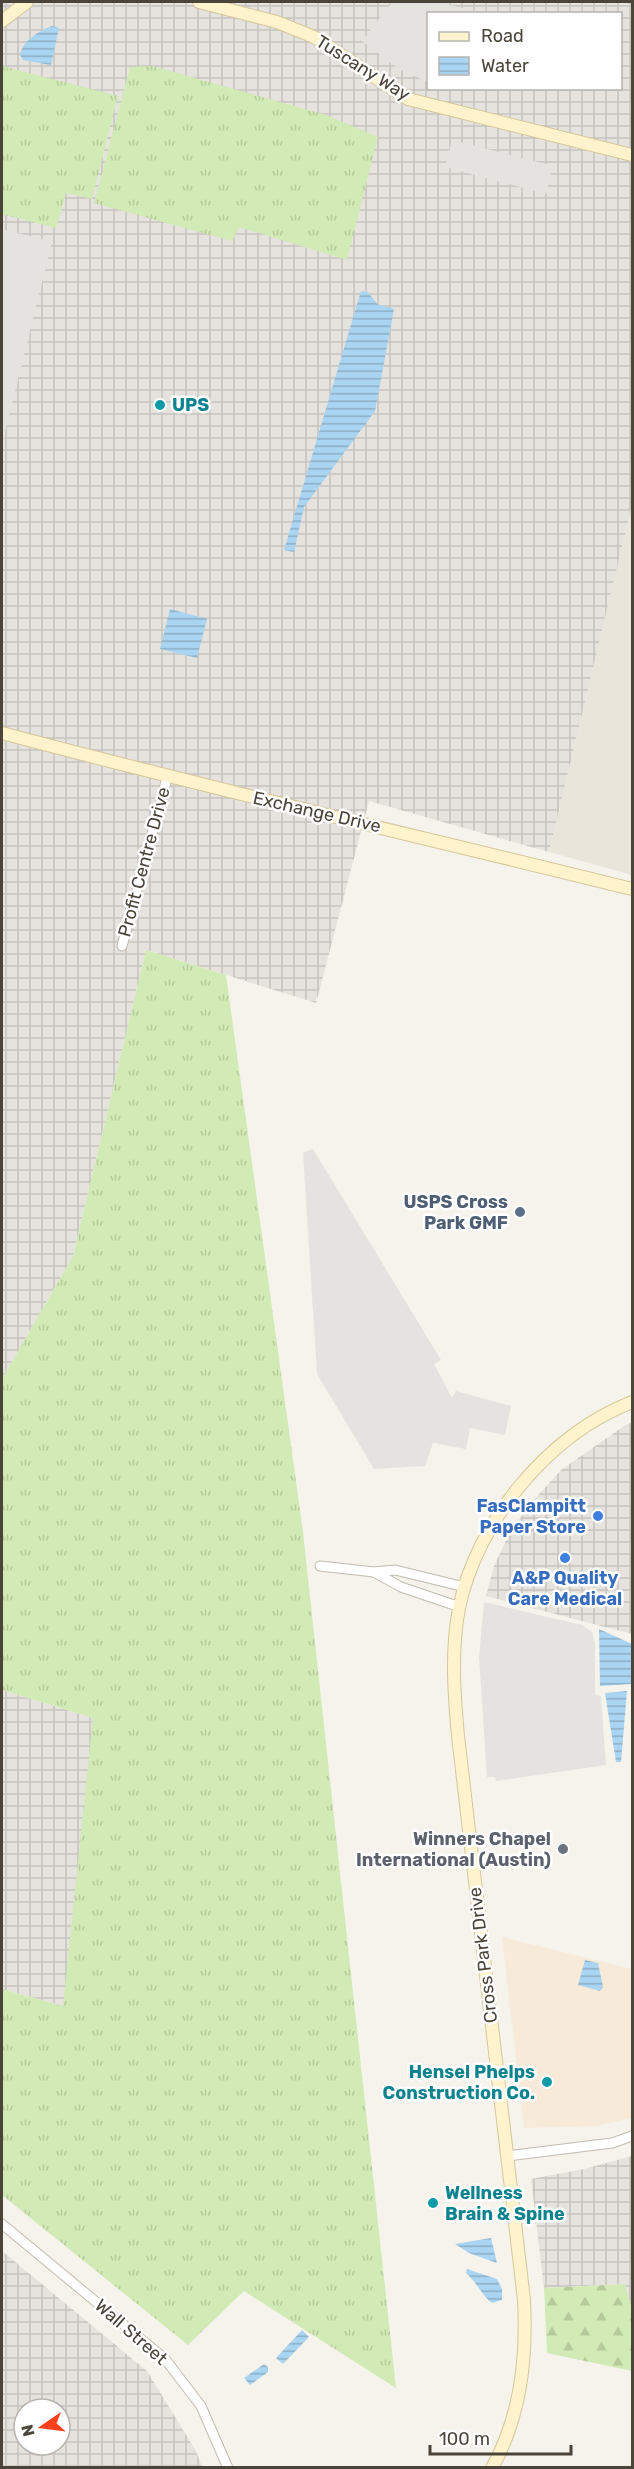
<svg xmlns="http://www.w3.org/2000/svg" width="634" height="2469" font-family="Rubik,sans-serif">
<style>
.residential{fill:#eae5da}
.commercial{fill:#f7ead8}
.industrial{fill:url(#industrial-grid);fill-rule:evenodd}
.grass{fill:url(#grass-tufts)}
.forest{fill:url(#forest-firs)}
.parking{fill:#e5e3e0}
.water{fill:url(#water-rules)}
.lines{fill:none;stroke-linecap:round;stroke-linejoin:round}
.street-casing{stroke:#c2bbae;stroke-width:11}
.secondary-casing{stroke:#d6c79b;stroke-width:14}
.street{stroke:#fff;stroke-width:9}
.secondary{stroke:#fff3cd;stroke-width:12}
.culture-dot{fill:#0f9aa8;stroke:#fff;stroke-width:2}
.service-dot{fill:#5c6f8a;stroke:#fff;stroke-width:2}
.shop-dot{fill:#3f7fe0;stroke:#fff;stroke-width:2}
.worship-dot{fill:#6b7280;stroke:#fff;stroke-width:2}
.labels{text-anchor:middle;stroke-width:5;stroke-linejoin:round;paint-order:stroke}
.street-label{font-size:18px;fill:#4b4439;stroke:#fff}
.culture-label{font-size:18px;font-weight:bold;fill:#0d838f;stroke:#fff;text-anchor:start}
.service-label{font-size:18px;font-weight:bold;fill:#4e5e75;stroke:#fff;text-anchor:end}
.shop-label{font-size:18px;font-weight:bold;fill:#366cbe;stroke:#fff;text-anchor:end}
.worship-label{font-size:18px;font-weight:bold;fill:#5b616d;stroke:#fff;text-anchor:end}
</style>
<defs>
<pattern id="industrial-grid" width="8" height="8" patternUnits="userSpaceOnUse" patternTransform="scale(1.5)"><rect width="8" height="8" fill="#e6e2dd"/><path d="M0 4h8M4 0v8" fill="none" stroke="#c7c3be"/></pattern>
<pattern id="grass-tufts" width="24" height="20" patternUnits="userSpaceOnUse" patternTransform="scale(1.5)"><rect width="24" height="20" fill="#d2eab5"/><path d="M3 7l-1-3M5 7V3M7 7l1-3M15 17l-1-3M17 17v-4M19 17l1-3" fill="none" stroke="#b6ca9c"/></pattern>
<pattern id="forest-firs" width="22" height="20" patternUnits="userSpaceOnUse" patternTransform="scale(1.5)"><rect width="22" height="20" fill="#d2eab5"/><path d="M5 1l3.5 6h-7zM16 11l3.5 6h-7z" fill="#b6ca9c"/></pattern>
<pattern id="water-rules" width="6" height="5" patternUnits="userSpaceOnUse" patternTransform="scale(1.5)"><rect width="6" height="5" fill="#a9d4f2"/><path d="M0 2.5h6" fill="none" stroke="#8caec5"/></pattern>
</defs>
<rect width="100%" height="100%" fill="#f6f3ec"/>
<!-- residential -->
<polygon class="residential" points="632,505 632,875 549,852"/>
<!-- commercial -->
<polygon class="commercial" points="502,1937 632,1969 632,2118 596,2126 524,2128"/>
<!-- industrial -->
<g class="industrial">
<path d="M2,2H632V505L549,852L369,801L316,1003L146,950L73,1256L2,1379ZM428,14H620V88H428Z"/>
<polygon points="632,1422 632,1634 486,1596 494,1566 510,1532 532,1502 561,1470 624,1426"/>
<polygon points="2,1690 93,1718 119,1996 63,2006 2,1989"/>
<polygon points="632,2156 632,2311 625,2284 544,2288 531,2179 584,2169"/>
<path d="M2,2251L147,2371L196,2451L202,2467H2ZM24,2409H60V2445H24Z"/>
</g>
<!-- grass -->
<g class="grass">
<polygon points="2,66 118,96 92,199 66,193 56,228 2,214"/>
<polygon points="152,66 326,115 378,137 347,260 239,227 232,241 94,203 130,67"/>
<polygon points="146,950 226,975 303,1532 396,2388 244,2291 188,2345 2,2195 2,1989 63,2006 93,1718 2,1690 2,1379 73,1256"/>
</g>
<!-- forest -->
<polygon class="forest" points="625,2284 632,2311 632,2371 547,2353 544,2288"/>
<!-- parking -->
<g class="parking">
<polygon points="392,2 439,2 476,12 475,14 428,14 428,82 399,69 362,41"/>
<polygon points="452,140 553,166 546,194 445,167"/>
<polygon points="2,229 52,242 2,444"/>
<polygon points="313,1149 441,1360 434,1364 452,1398 456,1391 511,1406 505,1435 470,1428 466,1449 433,1443 425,1466 374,1469 317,1374 303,1153"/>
<polygon points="484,1602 582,1625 592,1632 595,1644 595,1695 601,1696 606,1765 496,1781 495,1777 487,1777 479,1657"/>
</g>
<!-- water -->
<g class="water">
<path d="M52,26L59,28L51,65L23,60L20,55C23,40 38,32 52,26Z"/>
<polygon points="361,291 368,292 377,304 394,309 375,411 304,507 294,552 284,550"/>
<polygon points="170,609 207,619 197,658 160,649"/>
<polygon points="599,1629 632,1644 632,1684 600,1686"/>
<polygon points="627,1691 621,1762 616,1762 605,1693"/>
<polygon points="585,1960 598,1963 603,1987 600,1991 578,1985"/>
<polygon points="491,2238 497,2263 469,2253 455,2244"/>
<path d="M467,2269L497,2279L502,2289V2300L492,2303C481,2295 477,2282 466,2273Z"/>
<polygon points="302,2330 309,2337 283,2364 276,2358"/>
<polygon points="264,2364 268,2367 268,2372 250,2385 244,2378"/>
</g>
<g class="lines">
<!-- street casing -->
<g class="street-casing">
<g id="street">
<polyline points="122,946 167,778"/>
<polyline points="320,1566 374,1572 395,1570 465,1587"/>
<polyline points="374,1572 401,1587 460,1607"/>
<polyline points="507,2156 612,2143 632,2136"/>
<polyline points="2,2224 165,2359 201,2406 228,2468"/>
</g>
</g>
<!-- secondary casing -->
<g class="secondary-casing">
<g id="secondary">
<polyline points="199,2 277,22 314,37 408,99 632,155"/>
<polyline points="2,21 27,2"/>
<path d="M2,733C211,789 422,837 632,889"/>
<path d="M492,2468C521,2416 527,2358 524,2300L458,1736C454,1693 451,1651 459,1608C477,1521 549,1434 632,1402"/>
</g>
</g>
<!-- street -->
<use href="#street" class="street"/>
<!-- secondary -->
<use href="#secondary" class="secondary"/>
</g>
<!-- markers -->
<g class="culture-dot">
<circle cx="160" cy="405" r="6"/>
<circle cx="547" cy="2082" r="6"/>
<circle cx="433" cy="2203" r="6"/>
</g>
<circle class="service-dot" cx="520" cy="1212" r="6"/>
<g class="shop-dot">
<circle cx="598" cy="1516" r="6"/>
<circle cx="565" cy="1558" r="6"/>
</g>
<circle class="worship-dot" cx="563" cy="1849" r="6"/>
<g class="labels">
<!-- street labels -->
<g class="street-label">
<text transform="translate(363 68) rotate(32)" y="6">Tuscany Way</text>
<text transform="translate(317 812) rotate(13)" y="6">Exchange Drive</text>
<text transform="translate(144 862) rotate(-75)" y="6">Profit Centre Drive</text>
<text transform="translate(483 1955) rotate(-97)" y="6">Cross Park Drive</text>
<text transform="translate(131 2332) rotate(41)" y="6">Wall Street</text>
</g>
<!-- culture labels -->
<g class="culture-label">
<text x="172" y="411">UPS</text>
<text x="535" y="2078" text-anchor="end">Hensel Phelps<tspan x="535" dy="21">Construction Co.</tspan></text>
<text x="445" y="2199">Wellness<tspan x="445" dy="21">Brain &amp; Spine</tspan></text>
</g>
<!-- service labels -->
<g class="service-label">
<text x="508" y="1208">USPS Cross<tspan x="508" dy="21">Park GMF</tspan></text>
</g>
<!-- shop labels -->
<g class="shop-label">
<text x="586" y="1512">FasClampitt<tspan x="586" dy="21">Paper Store</tspan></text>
<text x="565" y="1584" text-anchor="middle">A&amp;P Quality<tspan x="565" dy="21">Care Medical</tspan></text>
</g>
<!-- worship labels -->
<g class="worship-label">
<text x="551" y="1845">Winners Chapel<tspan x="551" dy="21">International (Austin)</tspan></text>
</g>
</g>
<!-- border -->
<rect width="634" height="2469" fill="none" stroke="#4b4439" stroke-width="6"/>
<!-- legend -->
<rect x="427" y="12" width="195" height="78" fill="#ffffff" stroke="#b7b4b0" stroke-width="1.5"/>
<rect x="439" y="32" width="30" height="9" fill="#fff3cd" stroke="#b7b4b0" stroke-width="1.5"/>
<text x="481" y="42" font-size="18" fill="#4b4439">Road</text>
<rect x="439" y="57" width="30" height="18" fill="url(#water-rules)" stroke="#b7b4b0" stroke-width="1.5"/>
<text x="481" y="72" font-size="18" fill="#4b4439">Water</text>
<!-- north arrow -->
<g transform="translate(42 2427) rotate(256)"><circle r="28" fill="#ffffff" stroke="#b7b4b0" stroke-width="1.5"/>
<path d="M0-4.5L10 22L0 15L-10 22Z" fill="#fc3f1d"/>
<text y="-9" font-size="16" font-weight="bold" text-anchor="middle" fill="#4b4439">N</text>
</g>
<!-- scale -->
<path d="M430 2445v9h141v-9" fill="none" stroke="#4b4439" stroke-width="3"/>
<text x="439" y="2445" font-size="18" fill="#4b4439" stroke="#ffffff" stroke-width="4.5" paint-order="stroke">100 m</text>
</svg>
